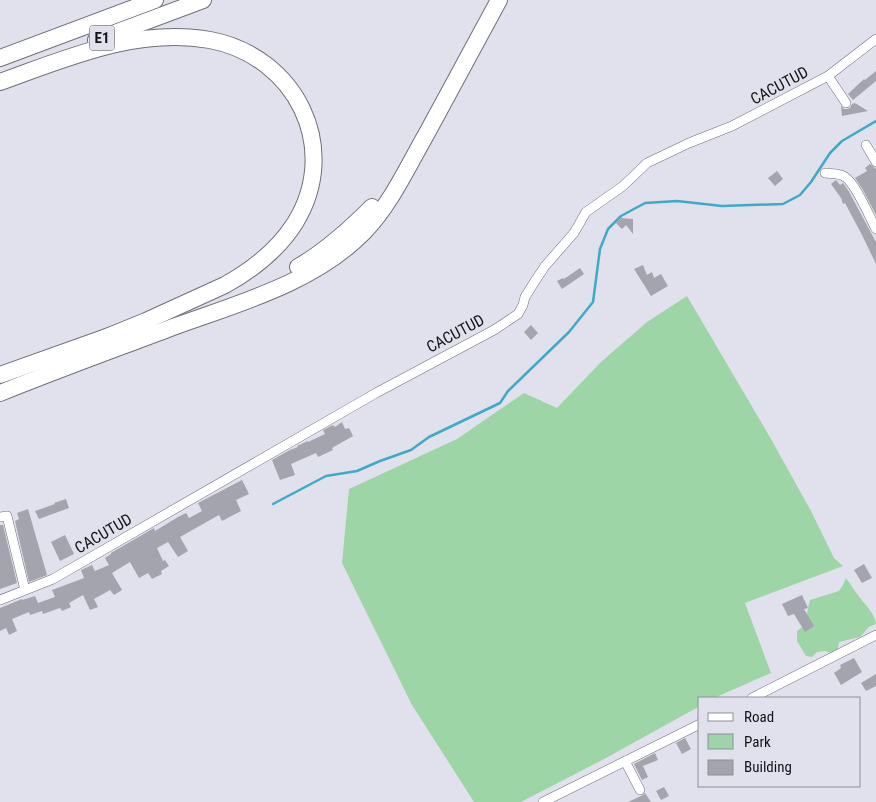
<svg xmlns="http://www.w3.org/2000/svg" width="876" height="802" font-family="'Roboto Condensed',sans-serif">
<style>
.green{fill:#9ed5a6}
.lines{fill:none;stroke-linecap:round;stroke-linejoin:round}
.stream{stroke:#3faac8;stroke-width:2.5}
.building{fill:#a3a4ae}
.minor-casing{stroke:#6f7079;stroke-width:10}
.motorway-casing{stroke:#6f7079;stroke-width:18}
.minor{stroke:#fff;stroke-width:9}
.motorway{stroke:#fff;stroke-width:16}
.labels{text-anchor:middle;stroke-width:4;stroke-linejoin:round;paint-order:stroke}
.shield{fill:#e0e1ec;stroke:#505156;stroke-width:1}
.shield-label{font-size:15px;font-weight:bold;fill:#121316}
.street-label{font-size:16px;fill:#121316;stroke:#e0e1ec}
</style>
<rect width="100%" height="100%" fill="#e0e1ec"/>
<!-- green -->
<g class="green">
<polygon points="687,296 771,439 811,511 834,558 843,566 745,603 771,673 714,698 700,698 700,706 606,758 521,802 474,802 412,705 342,563 349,489 457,439 524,393 557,408 601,362 647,322"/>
<path d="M846,578C851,585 856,593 861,599C867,607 874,613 876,624L869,627L860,637L839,642L838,649L834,654L825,651L817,652L812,657L806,656L797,641V631L805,625L808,608L810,600L839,591L843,585Z"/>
</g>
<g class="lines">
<!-- stream -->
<polyline class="stream" points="273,504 326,476 357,471 380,461 411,450 429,437 500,403 508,391 569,332 593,302 600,249 608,229 621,216 645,203 677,201 722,206 783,204 800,195 811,182 830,153 842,141 876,121"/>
</g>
<!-- building -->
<g class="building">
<polygon points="876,71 876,81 853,100 848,94 864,79 865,80"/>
<polygon points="855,103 868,111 842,116 841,106 844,109 847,109 850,108 852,104"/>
<polygon points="870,164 876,169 876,215 863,190 855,178 867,171 865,168"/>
<polygon points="777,171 783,179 775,186 768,178"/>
<polygon points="836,180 840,185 843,183 848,190 876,242 876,264 862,235 845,203 843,204 841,198 831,184"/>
<polygon points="621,218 633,219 633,234 626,225 622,229 616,223"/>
<polygon points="643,265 647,275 652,272 654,278 661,274 668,286 651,296 634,269"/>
<polygon points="580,268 584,274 562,289 557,281 563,278 564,279"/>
<polygon points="531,325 538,333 531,340 524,332"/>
<polygon points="342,422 345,429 349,428 353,436 332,448 333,450 318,457 316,453 291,464 295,475 280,480 272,460 290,450 298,447 297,446 308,441 308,442 325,434 323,430 333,425 335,427"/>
<polygon points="242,480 249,494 236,500 241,511 222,521 219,515 180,537 188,551 178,557 168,542 157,548 163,561 165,560 169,566 161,571 162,574 152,579 148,573 139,578 130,562 112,573 122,590 114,595 110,590 94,599 98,607 90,610 83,595 69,603 71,607 62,611 60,608 43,614 42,611 30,615 29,612 12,619 17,631 9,635 6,628 0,631 0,608 22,599 22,600 35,596 38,603 55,597 52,590 84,578 81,570 92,565 95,571 109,565 105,558 111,554 111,553 154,528 155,531 178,517 186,513 189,518 202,511 198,503"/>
<polygon points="66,499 69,508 39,519 35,511 55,504 54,503"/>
<polygon points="28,509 47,575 29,582 15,521 19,519 17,513"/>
<polygon points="0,525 3,525 17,583 0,589"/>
<polygon points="65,535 74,554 60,561 51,542"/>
<polygon points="864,564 872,578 862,583 854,570"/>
<polygon points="802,595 808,608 804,609 814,626 805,632 794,614 788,616 782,604"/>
<polygon points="854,658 862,672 841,685 834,673 841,668 840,665"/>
<polygon points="876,674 876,686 866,691 861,683"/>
<polygon points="685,738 691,749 682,754 676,743"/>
<polygon points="655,753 658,760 643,766 648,777 642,780 634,764"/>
<polygon points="664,787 669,796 661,800 656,791"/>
<polygon points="645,793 651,802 628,802 643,795"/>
</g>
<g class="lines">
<!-- minor casing -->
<g class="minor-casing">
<g id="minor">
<polyline points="828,76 846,103"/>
<polyline points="866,145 876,162"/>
<path d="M825,173C831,174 840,173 845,177C856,184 869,216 876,229"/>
<polyline points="0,517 7,516 25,590"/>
<polyline points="0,600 53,579 376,393 494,330 518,314 523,305 525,297 537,278 545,266 574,233 586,212 623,186 647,163 689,143 732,126 828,76 876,39"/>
<polyline points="752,698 876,635"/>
<polyline points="625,761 640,790"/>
<polyline points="543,802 700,724"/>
</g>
</g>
<!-- motorway casing -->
<g class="motorway-casing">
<g id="motorway">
<polyline points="96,40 203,0"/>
<polyline points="0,58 155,0"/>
<path d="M0,82C67,58 137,27 210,40C295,56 342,147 295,223C278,250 252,270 225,285L146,321L107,337"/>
<path d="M298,267C326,251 349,230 372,207"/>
<polyline points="0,375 115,334"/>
<path d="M0,393C57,370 115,349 173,327C239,303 314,283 364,232C391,204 408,166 427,133C451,89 475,44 499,0"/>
</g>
</g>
<!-- minor -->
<use href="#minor" class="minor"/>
<!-- motorway -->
<use href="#motorway" class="motorway"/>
</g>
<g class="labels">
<!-- shield labels -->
<rect class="shield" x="89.5" y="25.5" width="25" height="25" rx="4"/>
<g class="shield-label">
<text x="102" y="43">E1</text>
</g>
<!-- street labels -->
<g class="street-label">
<text transform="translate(779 85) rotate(-28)" y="6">CACUTUD</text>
<text transform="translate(455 333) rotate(-28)" y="6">CACUTUD</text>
<text transform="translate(103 533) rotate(-30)" y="6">CACUTUD</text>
</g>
</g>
<!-- legend -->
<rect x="698" y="697" width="162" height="90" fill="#e0e1ec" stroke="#8e8f96"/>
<rect x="708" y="713" width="25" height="8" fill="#ffffff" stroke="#8e8f96"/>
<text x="744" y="722" font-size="15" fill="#121316">Road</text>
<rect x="708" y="734" width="25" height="15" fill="#9ed5a6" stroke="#8e8f96"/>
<text x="744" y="747" font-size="15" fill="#121316">Park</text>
<rect x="708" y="760" width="25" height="15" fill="#a3a4ae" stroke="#8e8f96"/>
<text x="744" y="772" font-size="15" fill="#121316">Building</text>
</svg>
